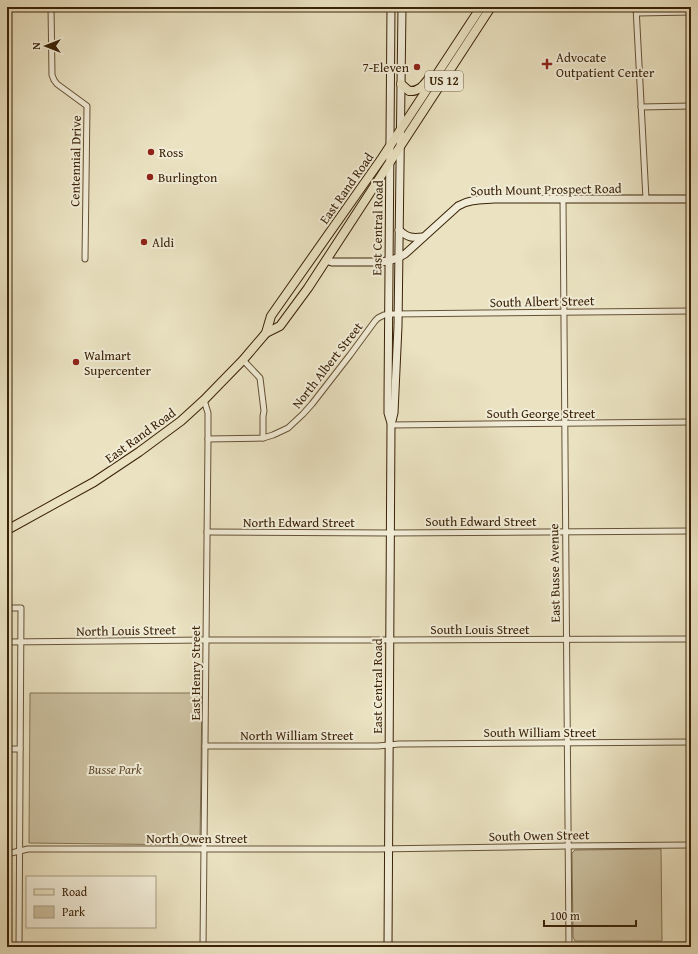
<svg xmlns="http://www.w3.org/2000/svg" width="698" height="954" font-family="'Gentium Book Plus',serif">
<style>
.green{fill:#ccc1a1;stroke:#837254}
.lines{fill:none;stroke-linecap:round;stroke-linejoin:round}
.street-casing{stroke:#665236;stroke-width:7}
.secondary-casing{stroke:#3a2207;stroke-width:9}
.primary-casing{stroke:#3a2207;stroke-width:10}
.street{stroke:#f1ecd7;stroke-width:5}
.secondary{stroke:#f1ecd7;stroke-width:7}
.primary{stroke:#eae2c1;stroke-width:8}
.poi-dot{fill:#8f2418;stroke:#f1ecd7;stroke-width:1.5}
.labels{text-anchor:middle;stroke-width:4;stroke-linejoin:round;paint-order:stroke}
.shield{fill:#f1ecd7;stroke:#715f45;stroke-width:1}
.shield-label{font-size:12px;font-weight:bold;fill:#3a2207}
.poi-label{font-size:13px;fill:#3a2207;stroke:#f1ecd7;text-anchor:start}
.street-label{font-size:13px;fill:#3a2207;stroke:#f1ecd7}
.park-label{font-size:13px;font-style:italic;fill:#5e4a2e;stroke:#f1ecd7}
</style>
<rect width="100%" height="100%" fill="#eae2c1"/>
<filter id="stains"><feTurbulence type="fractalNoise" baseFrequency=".005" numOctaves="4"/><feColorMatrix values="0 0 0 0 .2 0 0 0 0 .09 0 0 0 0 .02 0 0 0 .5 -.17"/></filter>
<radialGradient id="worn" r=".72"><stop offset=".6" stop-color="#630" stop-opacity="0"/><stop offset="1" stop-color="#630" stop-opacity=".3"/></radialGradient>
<!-- green -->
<g class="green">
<polygon points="30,693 202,693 200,842 198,844 195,845 29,843"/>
<polygon points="661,849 662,941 575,941 573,937 572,853 575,850"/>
</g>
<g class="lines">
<!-- street casing -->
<g class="street-casing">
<g id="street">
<polyline points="51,7 52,75 54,80 57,84 87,106 85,259"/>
<polyline points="636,7 646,199"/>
<polyline points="637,13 691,12"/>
<polyline points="641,107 691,106"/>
<polyline points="563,199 569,947"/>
<polyline points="243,360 260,378 264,411 263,416 263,438"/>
<polyline points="391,425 691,422"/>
<polyline points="208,439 263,438 273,435 288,428 303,414 312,404 350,355 375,321 378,318 384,315 393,314 691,311"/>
<polyline points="207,532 390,533 691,531"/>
<polyline points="7,608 21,608 19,947"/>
<polyline points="7,642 206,640 389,640 691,639"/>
<polyline points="205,746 378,746 399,744 691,742"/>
<polyline points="7,749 20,749"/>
<polyline points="7,853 11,853 28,849 377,849 567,846 691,845"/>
<polyline points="203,947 208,439 208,413 204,400"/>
<polyline points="482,947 691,945"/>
</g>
</g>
<!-- secondary casing -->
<g class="secondary-casing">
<g id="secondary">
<path d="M399,230C408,238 412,238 423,237"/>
<path d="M326,260L332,262H381C390,261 397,259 405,254L458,206C470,199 482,200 494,199H691"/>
<polyline points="391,423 388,413 388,401 391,7"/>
<polyline points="388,947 391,425 394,413 398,326 402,7"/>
</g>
</g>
<!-- primary casing -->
<g class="primary-casing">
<g id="primary">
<path d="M401,84L409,91C419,92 424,85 429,78"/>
<polyline points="266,333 280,326 308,288 491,7"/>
<polyline points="7,530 94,482 139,452 181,421 204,400 243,360 266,333 271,316 382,158 481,7"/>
</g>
</g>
<!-- street -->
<use href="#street" class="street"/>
<!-- secondary -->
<use href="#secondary" class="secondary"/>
<!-- primary -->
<use href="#primary" class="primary"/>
</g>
<!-- markers -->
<g class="poi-dot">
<path d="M545 58h4v4h4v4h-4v4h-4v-4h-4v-4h4z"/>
<circle cx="417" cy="67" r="4"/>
<circle cx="151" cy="152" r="4"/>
<circle cx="150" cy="177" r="4"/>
<circle cx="144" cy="242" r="4"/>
<circle cx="76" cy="362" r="4"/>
</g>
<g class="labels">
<!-- shield labels -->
<rect class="shield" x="425" y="71" width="38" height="20" rx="3"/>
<g class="shield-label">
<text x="444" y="85">US 12</text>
</g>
<!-- poi labels -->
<g class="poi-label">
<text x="556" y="62">Advocate<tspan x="556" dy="15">Outpatient Center</tspan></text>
<text x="409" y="72" text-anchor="end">7-Eleven</text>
<text x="159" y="157">Ross</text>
<text x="158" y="182">Burlington</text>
<text x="152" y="247">Aldi</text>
<text x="84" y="360">Walmart<tspan x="84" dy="15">Supercenter</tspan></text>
</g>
<!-- street labels -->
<g class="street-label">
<text transform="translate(75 161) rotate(-89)" y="5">Centennial Drive</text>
<text transform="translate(346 188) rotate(-55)" y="5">East Rand Road</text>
<text transform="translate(546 189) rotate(-1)" y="5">South Mount Prospect Road</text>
<text transform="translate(377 228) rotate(-89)" y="5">East Central Road</text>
<text transform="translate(542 301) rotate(-1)" y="5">South Albert Street</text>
<text transform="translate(327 365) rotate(-52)" y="5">North Albert Street</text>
<text x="541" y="418">South George Street</text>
<text transform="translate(140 435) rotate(-36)" y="5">East Rand Road</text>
<text x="481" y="526">South Edward Street</text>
<text x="299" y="527">North Edward Street</text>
<text transform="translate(554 573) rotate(-91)" y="5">East Busse Avenue</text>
<text x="480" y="634">South Louis Street</text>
<text transform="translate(126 630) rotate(-1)" y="5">North Louis Street</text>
<text transform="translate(195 673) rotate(-90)" y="5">East Henry Street</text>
<text transform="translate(377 686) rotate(-90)" y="5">East Central Road</text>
<text x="540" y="737">South William Street</text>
<text x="297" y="740">North William Street</text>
<text transform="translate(539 835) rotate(-1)" y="5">South Owen Street</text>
<text x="197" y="843">North Owen Street</text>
</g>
<!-- park labels -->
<g class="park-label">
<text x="115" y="774">Busse Park</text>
</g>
</g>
<!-- margin -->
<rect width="698" height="954" fill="none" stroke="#eae2c1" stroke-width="24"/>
<rect x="8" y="8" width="682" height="938" fill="none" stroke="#3a2207" stroke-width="2"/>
<rect x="12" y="12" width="674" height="930" fill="none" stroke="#3a2207"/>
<!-- legend -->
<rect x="26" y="876" width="130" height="52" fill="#f1ecd7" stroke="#a89b84"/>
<rect x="34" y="889" width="20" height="6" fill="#eae2c1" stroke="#a89b84"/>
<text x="62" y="896" font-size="12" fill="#3a2207">Road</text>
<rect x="34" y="906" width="20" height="12" fill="#ccc1a1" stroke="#a89b84"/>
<text x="62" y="916" font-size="12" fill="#3a2207">Park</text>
<!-- north arrow -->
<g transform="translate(46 46) rotate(270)" stroke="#f1ecd7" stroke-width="3" paint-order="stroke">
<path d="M0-3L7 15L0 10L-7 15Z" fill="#3a2207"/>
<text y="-6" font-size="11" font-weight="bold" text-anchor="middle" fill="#3a2207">N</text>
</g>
<!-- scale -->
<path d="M544 920v6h92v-6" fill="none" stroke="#3a2207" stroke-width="2"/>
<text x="550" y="920" font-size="12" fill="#3a2207" stroke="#f1ecd7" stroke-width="3" paint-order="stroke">100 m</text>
<rect width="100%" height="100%" filter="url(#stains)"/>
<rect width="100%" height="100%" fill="url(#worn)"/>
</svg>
